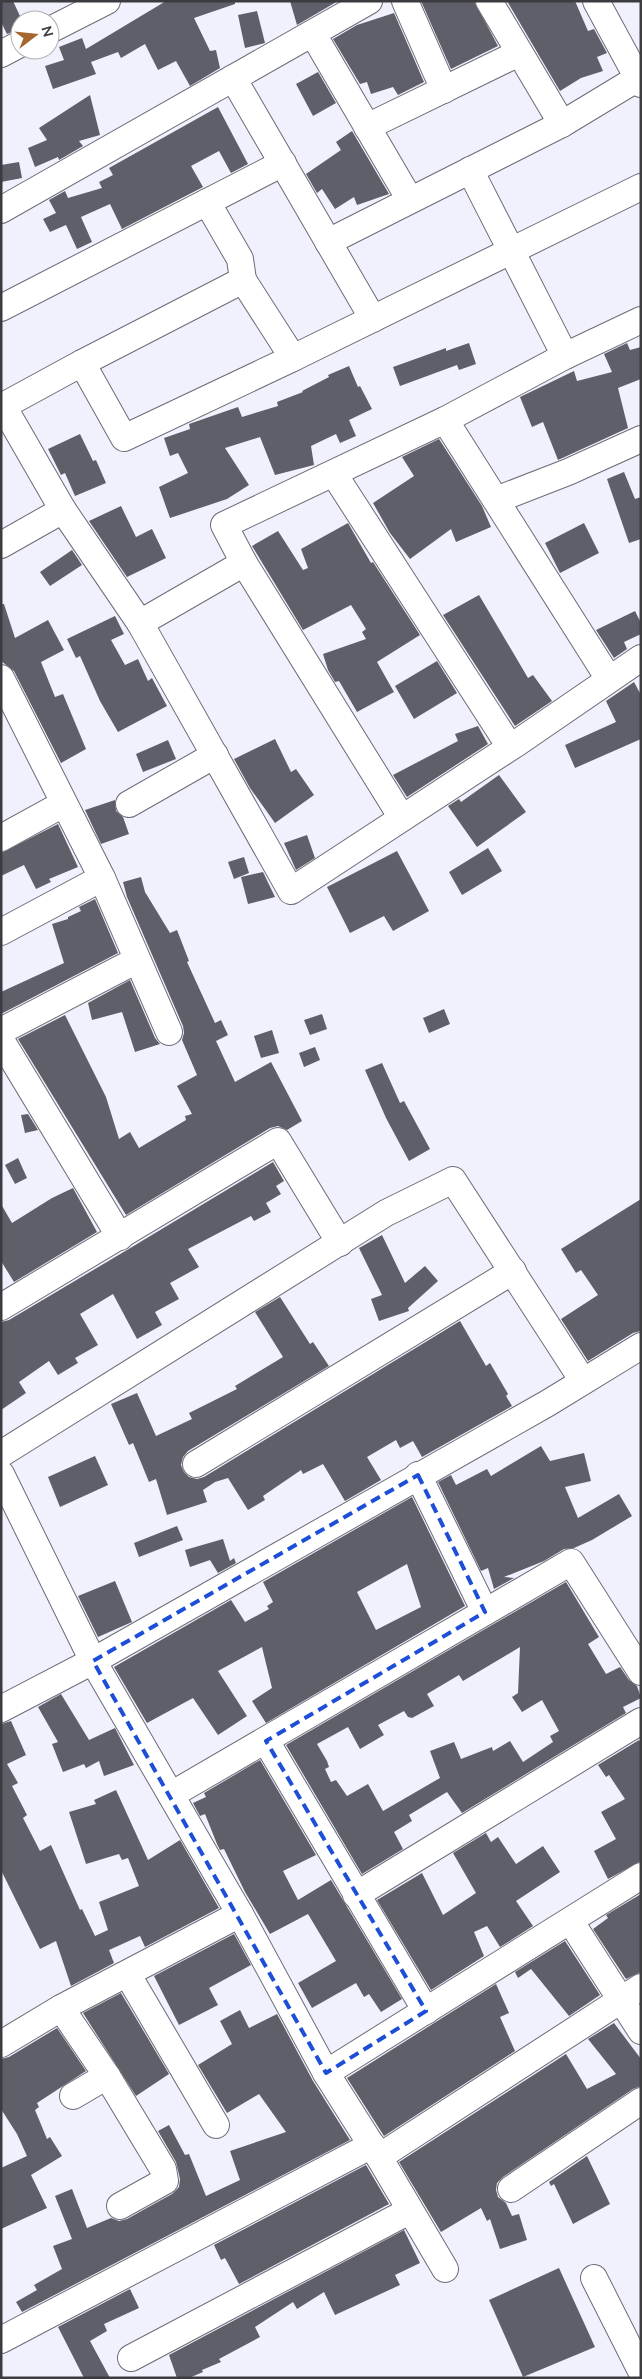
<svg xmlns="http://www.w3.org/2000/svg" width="642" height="2379" font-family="Mulish,sans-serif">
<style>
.building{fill:#5e5f69;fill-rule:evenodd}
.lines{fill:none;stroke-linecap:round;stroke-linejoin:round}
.minor-casing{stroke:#6b6c76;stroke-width:28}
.minor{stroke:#fff;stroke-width:26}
.marked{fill:none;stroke:#1d4ed8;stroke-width:4;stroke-dasharray:10 6;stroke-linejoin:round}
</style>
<rect width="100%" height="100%" fill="#f0f1fd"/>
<!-- building -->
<g class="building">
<polygon points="1,1 13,1 20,16 20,29 7,34 1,22"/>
<polygon points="166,1 235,1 235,4 194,18 210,51 216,50 220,68 190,86 176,61 158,70 145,44 121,58 118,52 91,62 96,74 53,89 45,66 64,60 59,47 82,38 86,49"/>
<polygon points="290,1 338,1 297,25"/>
<polygon points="421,1 474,1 498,46 451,69"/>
<polygon points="507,1 575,1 588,31 594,29 607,53 597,57 603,71 581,78 560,91"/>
<polygon points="257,11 265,43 245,48 238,15"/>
<polygon points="394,13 424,82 398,95 393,87 371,94 367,82 360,84 333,39 357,25"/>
<polygon points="318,72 336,103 313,116 296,84"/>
<polygon points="90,95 100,135 79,141 83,146 59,160 58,157 35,167 28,148 47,140 39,128"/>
<polygon points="218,107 248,164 231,173 219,151 191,166 203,187 122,229 110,204 81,217 92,242 77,249 66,225 50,232 43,219 56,213 49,200 65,191 68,198 102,188 99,182 113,175 109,168"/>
<polygon points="352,131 389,194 357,205 354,197 335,209 322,189 317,193 306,174 341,150 336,142"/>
<polygon points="19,162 22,178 1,182 1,165"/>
<polygon points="469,343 476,364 459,370 457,365 400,386 393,367 446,348 446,351"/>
<polygon points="627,343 630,350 641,347 641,379 618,388 628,428 558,460 543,422 532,427 520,397 574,371 577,381 612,372 604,354"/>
<polygon points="349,366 358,387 360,386 372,409 349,420 356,436 340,443 336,434 311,446 314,465 275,475 260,437 225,448 249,485 227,499 170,518 159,487 188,473 178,453 170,456 164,438 190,429 189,424 238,407 242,417 278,406 277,402 303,392 302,391 329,377 328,375"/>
<polygon points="80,434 93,461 96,460 106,483 75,496 65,473 61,475 48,449"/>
<polygon points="439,439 482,506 491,527 456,542 451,529 410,559 390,533 373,503 414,476 402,457"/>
<polygon points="624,472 635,499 641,497 641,539 629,543 607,479"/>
<polygon points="121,506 136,537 152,529 166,558 127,577 89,521"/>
<polygon points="348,523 371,563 373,562 420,635 377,662 394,692 357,712 339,681 335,682 328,670 323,654 366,639 362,632 366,629 351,605 303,630 252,546 278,531 303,570 308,568 301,549"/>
<polygon points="584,523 599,553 560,573 545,543"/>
<polygon points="72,550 82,565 50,586 40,572"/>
<polygon points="479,595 528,678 533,675 552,701 515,726 443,615"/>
<polygon points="1,604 4,604 15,638 48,620 64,650 41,662 55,697 63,694 86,749 61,763 14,671 1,661"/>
<polygon points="635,611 641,623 641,634 624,642 627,649 614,658 596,630"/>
<polygon points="115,616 124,634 111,640 125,665 138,659 148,681 152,678 167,706 118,732 100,701 80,656 76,658 67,639"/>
<polygon points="437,661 457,693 414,719 395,686"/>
<polygon points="634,682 641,695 641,739 575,768 565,745 616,722 606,701"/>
<polygon points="478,726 488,744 407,797 393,775 458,741 455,734"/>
<polygon points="275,739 291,772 296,769 314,795 275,823 250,788 234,759"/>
<polygon points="168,740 176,759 143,772 136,754"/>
<polygon points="499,775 526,812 477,847 448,806 459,799 461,802"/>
<polygon points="115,800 116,811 123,817 129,834 101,844 85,810"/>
<polygon points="58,824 78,867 49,879 51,882 36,889 24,865 1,876 1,853"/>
<polygon points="307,835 315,858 296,870 284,843"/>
<polygon points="488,848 502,871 462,895 449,872"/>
<polygon points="397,851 429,911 393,931 384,916 350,933 327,887"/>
<polygon points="244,857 249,873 234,879 228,862"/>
<polygon points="263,872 275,897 248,904 241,877"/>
<polygon points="141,877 145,892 170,933 177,930 189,961 187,962 215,1023 221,1020 228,1035 216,1041 235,1082 271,1062 302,1121 287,1130 278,1126 270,1128 126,1215 18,1039 65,1015 106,1097 119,1139 130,1132 139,1148 186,1120 185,1116 192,1114 177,1086 197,1075 182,1040 184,1033 183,1026 127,897 123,882"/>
<polygon points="95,899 118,953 1,1014 1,992 64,963 52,924 68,919 68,917 81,911 79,907"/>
<polygon points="130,980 155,1038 160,1044 135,1052 122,1012 92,1020 88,1003"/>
<polygon points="444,1009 450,1024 429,1033 423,1018"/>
<polygon points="322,1014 327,1029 310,1035 304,1020"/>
<polygon points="272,1030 279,1053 261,1058 254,1036"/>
<polygon points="315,1047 320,1060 304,1067 299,1053"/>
<polygon points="382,1063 400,1103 404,1101 430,1149 409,1161 386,1118 365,1070"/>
<polygon points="28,1114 38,1130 25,1133 21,1115"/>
<polygon points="18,1158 27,1178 15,1184 5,1165"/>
<polygon points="273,1162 284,1181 276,1186 281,1194 266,1203 271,1212 254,1221 251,1216 188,1249 199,1267 170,1283 179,1299 155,1312 162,1325 137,1339 113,1294 80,1314 98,1345 75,1358 78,1363 58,1375 49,1361 19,1382 26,1393 1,1410 1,1322 9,1320 127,1250"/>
<polygon points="73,1188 97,1232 14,1282 1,1261 1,1204 12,1223 52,1198"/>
<polygon points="641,1199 641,1331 633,1333 588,1361 561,1319 598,1295 581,1270 576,1273 561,1249"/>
<polygon points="382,1235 405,1283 425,1266 438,1281 408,1308 409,1311 379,1321 371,1299 382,1295 359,1248"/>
<polygon points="280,1297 310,1344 313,1342 329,1366 188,1451 183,1457 181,1465 184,1472 189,1477 197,1479 204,1477 460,1321 486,1366 490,1363 508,1394 506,1396 512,1406 422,1457 413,1441 400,1448 396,1440 367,1457 381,1480 345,1501 323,1464 303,1474 301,1470 263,1496 265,1500 248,1510 228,1478 215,1482 203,1490 207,1502 167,1515 156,1479 149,1482 133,1443 129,1445 111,1404 137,1393 156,1436 192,1419 189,1413 237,1389 235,1386 283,1357 255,1312"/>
<polygon points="541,1446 550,1461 584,1453 591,1481 565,1487 578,1518 619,1494 632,1516 592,1540 574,1548 564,1549 544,1561 504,1577 514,1578 494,1589 488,1568 481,1571 438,1482 451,1475 456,1485 487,1469 491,1476"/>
<polygon points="95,1456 108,1485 60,1507 48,1477"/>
<path d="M412,1497L465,1606L266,1723L252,1701L272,1688L262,1647L218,1671L247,1716L218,1735L193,1698L147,1723L114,1667L231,1600L245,1622L269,1609L267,1606L273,1602L263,1582ZM407,1564L421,1607L376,1630L357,1592Z"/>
<polygon points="177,1526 183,1540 139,1557 134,1543"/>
<polygon points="223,1539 230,1561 234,1558 236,1563 218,1573 210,1560 190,1567 185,1550"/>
<polygon points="115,1581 132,1622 98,1637 78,1596"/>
<path d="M566,1582L599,1637L588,1644L606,1674L620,1667L629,1680L637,1686L641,1698L623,1707L626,1713L462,1813L447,1792L409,1815L412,1821L394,1832L403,1849L362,1874L286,1745ZM520,1647L518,1693L512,1697L522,1712L542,1700L559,1731L550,1736L553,1742L523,1762L510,1741L493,1751L492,1747L461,1759L454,1742L430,1751L440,1778L383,1811L368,1784L347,1796L336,1780L331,1782L325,1769L329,1767L327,1761L317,1744L348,1727L360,1749L384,1735L378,1725L404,1711L408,1717L412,1718L434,1706L427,1694L459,1675L463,1681Z"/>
<polygon points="61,1694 89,1740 115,1728 134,1765 104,1776 99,1761 86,1768 84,1764 63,1772 52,1744 58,1742 38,1707"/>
<polygon points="11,1721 26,1755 7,1764 18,1783 12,1786 27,1815 23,1818 40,1851 51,1845 80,1910 82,1909 95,1936 108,1930 99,1902 139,1886 128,1858 122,1860 119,1854 86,1864 69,1812 96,1804 94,1800 116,1790 148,1860 180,1840 219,1908 145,1947 140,1936 109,1950 114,1963 71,1986 56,1941 40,1949 1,1870 1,1724"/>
<polygon points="639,1740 641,1744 641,1861 608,1879 594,1851 616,1839 601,1812 625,1799 609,1775 606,1777 598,1765"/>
<polygon points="260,1760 316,1855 283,1871 298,1900 331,1880 402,1999 381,2012 369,1994 364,1997 356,1983 312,2008 298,1983 336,1961 308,1914 270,1934 245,1892 224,1849 220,1850 217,1844 205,1814 200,1816 193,1803 206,1797 204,1793"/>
<polygon points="486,1833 491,1842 498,1837 516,1864 543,1846 560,1872 516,1901 533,1926 500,1947 487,1926 474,1932 484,1956 431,1990 377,1900 422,1873 443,1915 476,1893 453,1853"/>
<polygon points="641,1894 641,1972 626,1979 593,1929 608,1918 606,1915"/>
<polygon points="234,1934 251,1965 209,1988 218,2005 179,2025 154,1976"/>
<polygon points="565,1941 600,1995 569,2016 531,1969 518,1978 515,1972"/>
<polygon points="496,1984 509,2013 500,2017 515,2051 384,2136 347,2078"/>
<polygon points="121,1993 169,2074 136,2096 83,2013"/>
<polygon points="240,2010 249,2028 277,2014 313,2081 350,2140 22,2312 16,2302 37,2290 34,2285 62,2269 53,2246 72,2239 55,2196 72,2189 87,2228 111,2218 119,2221 127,2219 172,2194 179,2187 180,2179 176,2162 158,2131 169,2125 185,2155 189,2154 206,2196 240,2180 230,2151 286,2132 259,2094 227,2113 198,2065 232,2044 220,2021"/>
<polygon points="614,2023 641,2059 641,2086 633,2089 503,2177 497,2183 496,2190 498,2197 506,2203 512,2216 519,2214 527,2240 500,2249 490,2219 487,2221 481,2208 441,2232 399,2162 566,2054 587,2089 616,2074 588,2039"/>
<polygon points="57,2028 86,2071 37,2103 39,2107 35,2110 47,2139 50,2137 62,2156 31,2175 47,2208 1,2229 1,2168 27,2156 17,2134 1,2109 1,2059 9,2057"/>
<polygon points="587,2156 610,2204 573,2224 554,2184 551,2186 549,2182"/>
<polygon points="366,2165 389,2204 239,2284 225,2258 221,2260 214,2245"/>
<polygon points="404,2230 420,2263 395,2275 400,2285 335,2315 324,2292 297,2309 293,2302 255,2327 260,2337 219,2359 221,2362 202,2370 203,2372 189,2378 177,2378 169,2355"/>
<polygon points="559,2268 595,2347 523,2377 489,2300"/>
<polygon points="130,2289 139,2308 104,2324 107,2331 90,2341 110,2378 84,2378 58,2327"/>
</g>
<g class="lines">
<!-- minor casing -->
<g class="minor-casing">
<g id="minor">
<polyline points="405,1 444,90"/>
<polyline points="489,1 562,124"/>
<polyline points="596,1 641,84"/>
<polyline points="50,30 107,1"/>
<polyline points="313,34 410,200"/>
<polyline points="1,54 20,44"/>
<polyline points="233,78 373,319"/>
<polyline points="367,127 519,53"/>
<polyline points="470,170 565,356"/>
<polyline points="207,202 240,259 243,280"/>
<polyline points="1,210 369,1"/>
<polyline points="328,242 562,124 638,78"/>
<polyline points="1,308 283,163"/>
<polyline points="82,363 124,438 293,358"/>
<polyline points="445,420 609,679"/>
<polyline points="334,474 510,747"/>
<polyline points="496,500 568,472 641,439"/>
<polyline points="63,510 3,406 82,363 243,280 293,358 641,187"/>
<polyline points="1,545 63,510 140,623 244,563 224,525 445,420 565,356 641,320"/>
<polyline points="244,563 402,818"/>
<polyline points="140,623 291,891 517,743 641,658"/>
<polyline points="1,678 102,878 169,1032"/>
<polyline points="129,804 215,755"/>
<polyline points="1,838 63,804"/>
<polyline points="1,932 102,878"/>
<polyline points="1,1031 137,960"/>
<polyline points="1,1040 120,1237"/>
<polyline points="1,1307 278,1141 340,1243"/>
<polyline points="1,1454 386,1213 453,1180 583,1381"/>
<polyline points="196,1464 513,1271"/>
<polyline points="1,1474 93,1661 240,1914 326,2073 379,2157 445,2269"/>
<polyline points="418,1475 485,1612"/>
<polyline points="1,1709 93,1661 548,1403 641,1346"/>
<polyline points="266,1741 426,2011"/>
<polyline points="171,1795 571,1562 641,1672"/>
<polyline points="356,1895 641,1721"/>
<polyline points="571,1922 641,2031"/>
<polyline points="128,1975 216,2125"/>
<polyline points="61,2008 107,2076 163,2169 165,2181 120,2206"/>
<polyline points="1,2044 61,2008 240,1914"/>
<polyline points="326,2073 641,1876"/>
<polyline points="73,2096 107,2076"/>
<polyline points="379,2157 641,1987"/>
<polyline points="511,2189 641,2101"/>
<polyline points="594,2278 641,2371"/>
<polyline points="1,2340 372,2145"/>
<polyline points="131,2358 409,2211"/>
</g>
</g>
<!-- minor -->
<use href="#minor" class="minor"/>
</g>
<!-- marked area -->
<path class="marked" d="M418,1475L485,1612L266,1741L426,2011L326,2073L93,1661Z"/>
<!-- border -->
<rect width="642" height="2379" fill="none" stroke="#3b3b40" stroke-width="5"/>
<!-- north arrow -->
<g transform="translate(35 35) rotate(74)"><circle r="24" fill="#ffffff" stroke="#b1b1b3"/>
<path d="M0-4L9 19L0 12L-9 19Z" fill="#a5672d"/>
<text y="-8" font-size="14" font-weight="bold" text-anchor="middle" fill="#3b3b40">N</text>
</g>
</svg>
